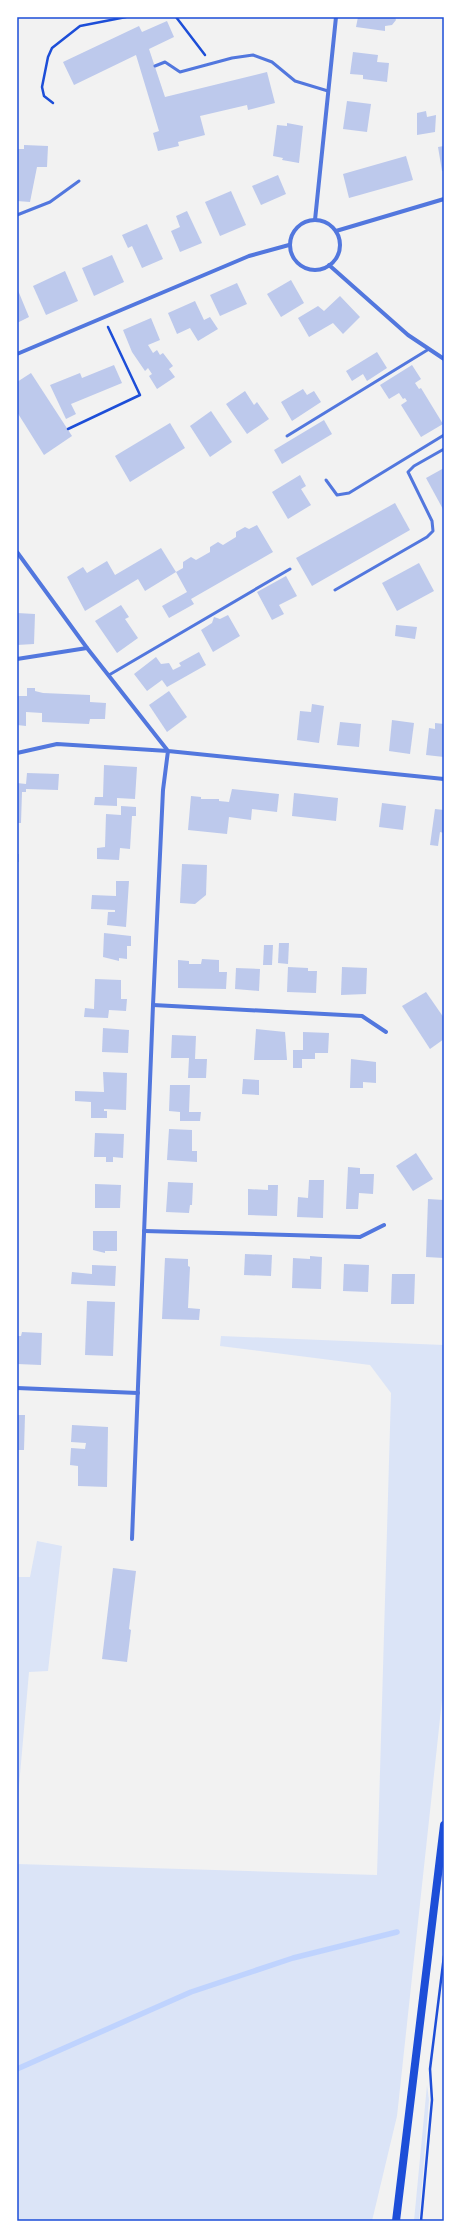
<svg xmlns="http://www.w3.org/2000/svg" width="461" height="2238" font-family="'Space Grotesk',sans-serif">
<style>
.green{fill:#dbe4f7}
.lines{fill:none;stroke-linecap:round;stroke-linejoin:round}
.stream{stroke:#bfd3fe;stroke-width:5.5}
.building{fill:#bdc9ec}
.path{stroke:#1d4ed8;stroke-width:2.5}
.service{stroke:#5277de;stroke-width:3}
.minor{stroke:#5277de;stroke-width:4}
.secondary{stroke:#1d4ed8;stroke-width:8}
.neatline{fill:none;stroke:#1d4ed8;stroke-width:1.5}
</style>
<rect width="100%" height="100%" fill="#f2f2f2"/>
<!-- green -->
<g class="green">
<polygon points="221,1336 444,1345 444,1682 397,2116 372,2221 17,2221 17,1864 377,1875 391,1393 370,1365 220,1346"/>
<polygon points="37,1541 62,1546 48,1671 29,1672 17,1809 17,1577 30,1577"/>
<polygon points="427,2085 429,2100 419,2221 414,2221"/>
</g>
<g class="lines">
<!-- stream -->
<polyline class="stream" points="17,2069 191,1992 293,1958 397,1932"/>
</g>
<!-- building -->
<g class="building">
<polygon points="358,17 395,17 396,20 392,25 385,26 385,31 356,27"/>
<polygon points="167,21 174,37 149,49 165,97 267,72 275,103 248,110 247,105 200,116 205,135 178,142 179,146 158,151 153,133 159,131 136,55 74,85 63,62 139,26 142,32"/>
<polygon points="353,52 378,55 377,62 389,63 387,82 363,79 363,75 350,74"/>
<polygon points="347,101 371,104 367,132 343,129"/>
<polygon points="426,111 427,117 436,115 435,132 417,135 417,113"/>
<polygon points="287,123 303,126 299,163 282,160 283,158 273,156 277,125 287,126"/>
<polygon points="24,145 48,146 47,167 37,167 30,202 17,201 17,149 24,149"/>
<polygon points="444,146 444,171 442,171 438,147"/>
<polygon points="406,156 413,180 349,198 343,174"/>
<polygon points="278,175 286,194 261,205 252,186"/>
<polygon points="231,191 246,225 220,236 205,202"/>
<polygon points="187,211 202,243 180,252 171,231 180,227 176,216"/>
<polygon points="147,224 163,259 142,268 132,246 128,248 122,235"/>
<polygon points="112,255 124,282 94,296 82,268"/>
<polygon points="65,271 78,301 46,315 33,286"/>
<polygon points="291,280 304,303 281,317 267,294"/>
<polygon points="237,283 247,304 220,316 210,295"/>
<polygon points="17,288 29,317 17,323"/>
<polygon points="340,296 360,317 343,334 333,323 309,337 298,318 318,306 324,311"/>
<polygon points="195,301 204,320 210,317 218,329 198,341 190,328 177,334 168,313"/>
<polygon points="151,318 160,340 148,345 153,353 157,350 160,355 163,353 173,366 169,369 175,377 157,389 149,376 152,374 148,368 145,371 132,352 123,330"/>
<polygon points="377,352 387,368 367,381 363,374 352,381 346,371"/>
<polygon points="114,365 122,383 71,404 76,414 66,419 50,385 80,373 82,378"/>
<polygon points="412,365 421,379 415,383 419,389 421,388 443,424 421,437 401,405 407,401 405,398 403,399 399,393 389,399 380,385"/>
<polygon points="31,373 72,436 44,455 17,412 17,382"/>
<polygon points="303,389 307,395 314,391 321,402 292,421 281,402"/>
<polygon points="245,391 254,405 257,402 269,419 247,434 226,404"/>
<polygon points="211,411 232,442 210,457 190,426"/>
<polygon points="324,420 332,434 282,464 274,450"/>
<polygon points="170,423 185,448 130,482 115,456"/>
<polygon points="444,468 444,511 426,478"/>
<polygon points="300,475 306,486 301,489 311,505 288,519 272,492"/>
<polygon points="395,503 410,530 312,586 296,558"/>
<polygon points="257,525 273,552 191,599 194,604 169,618 162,606 187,592 176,572 183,568 183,562 191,557 196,560 210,552 210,547 218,542 223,545 236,537 236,532 245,527 249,529"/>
<polygon points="161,548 176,572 145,591 138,579 85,611 67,577 83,567 87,573 107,561 115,575"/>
<polygon points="419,563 434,591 397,611 382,583"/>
<polygon points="286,576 297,596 279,605 284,614 272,620 257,592"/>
<polygon points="121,605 129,617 125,619 138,638 117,653 95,621"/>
<polygon points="17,613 35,614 34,644 17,645"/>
<polygon points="228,615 240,636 213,652 201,630 212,623 214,617 220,619"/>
<polygon points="396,625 417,627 415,639 395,636"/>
<polygon points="199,652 206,665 167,687 162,680 147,691 134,674 156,657 161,664 169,663 173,670 181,666 179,663"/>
<polygon points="27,688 35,688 35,691 43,693 90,695 90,702 106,703 105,719 90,719 89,724 42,722 42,713 26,712 26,726 17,725 17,696 27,696"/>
<polygon points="169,691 187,717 167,732 149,705"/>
<polygon points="312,704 324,706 319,743 297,740 300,711 311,712"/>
<polygon points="392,720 414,723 410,754 389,751"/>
<polygon points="340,722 361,724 359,747 337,745"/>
<polygon points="435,723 444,724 444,757 426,755 429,728 435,729"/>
<polygon points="104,765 137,767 135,799 117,798 117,806 94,805 95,797 103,797"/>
<polygon points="27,773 59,774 58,790 26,789 26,792 22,792 21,823 17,823 17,783 26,784"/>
<polygon points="232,789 279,794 277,812 252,809 251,820 229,817 227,834 188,830 191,796 201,797 201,799 219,799 219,801 229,802"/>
<polygon points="294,793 338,798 336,821 292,816"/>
<polygon points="382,803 406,806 403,830 379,827"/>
<polygon points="121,806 136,807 136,816 132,816 130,849 120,848 119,860 97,859 97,848 105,847 106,814 121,815"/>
<polygon points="435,809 444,810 444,833 440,832 438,846 430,845"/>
<rect x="17" y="854" width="2" height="8"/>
<polygon points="182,864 207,865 206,895 195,904 180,903"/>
<polygon points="116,881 129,881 126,927 107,925 108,912 115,912 115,910 91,909 92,895 116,896"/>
<polygon points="104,933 131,936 131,946 127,946 127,959 119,958 119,961 103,957"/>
<polygon points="279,943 289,943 288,964 278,963"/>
<polygon points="264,945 273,945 272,965 263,965"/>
<polygon points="202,959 219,960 219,972 227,972 226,989 178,988 178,960 189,961 189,964 201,964"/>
<polygon points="288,967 308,968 308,971 317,971 316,993 287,992"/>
<polygon points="342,967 367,968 366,994 341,995"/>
<polygon points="236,968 260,969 259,991 235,989"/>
<polygon points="95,979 121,980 121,999 127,999 126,1011 109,1010 108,1018 84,1017 85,1008 94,1009"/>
<polygon points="426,992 444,1018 444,1039 430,1049 402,1006"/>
<polygon points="103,1028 129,1030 128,1053 102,1052"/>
<polygon points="256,1029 285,1032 287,1060 254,1060"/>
<polygon points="303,1032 329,1033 328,1053 315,1053 315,1059 302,1059 302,1068 293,1068 293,1050 303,1050"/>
<polygon points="172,1035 196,1036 195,1059 207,1059 206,1078 188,1078 189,1058 171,1058"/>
<polygon points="351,1059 376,1062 376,1083 363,1082 363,1088 350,1088"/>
<polygon points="103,1072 127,1073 126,1110 104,1109 104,1111 107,1111 107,1118 91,1118 91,1102 75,1101 75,1091 104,1092"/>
<polygon points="243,1079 259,1080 259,1095 242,1094"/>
<polygon points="170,1085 190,1085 189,1112 201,1112 200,1121 180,1121 180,1112 169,1111"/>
<polygon points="169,1129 192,1130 192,1151 197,1151 197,1162 167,1160"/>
<polygon points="95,1133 124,1134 123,1158 113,1157 113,1162 106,1162 106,1157 94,1157"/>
<polygon points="416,1153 433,1179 413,1191 396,1166"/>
<polygon points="348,1167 360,1168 360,1174 374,1174 373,1194 359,1193 358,1209 346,1209"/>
<polygon points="309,1180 324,1180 323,1218 297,1217 298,1197 308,1198"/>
<polygon points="168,1182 193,1183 192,1205 190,1205 189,1213 166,1212"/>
<polygon points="95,1184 121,1185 120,1208 95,1208"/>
<polygon points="268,1185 278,1185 277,1216 248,1215 248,1189 268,1190"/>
<polygon points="428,1199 444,1200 444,1258 426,1257"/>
<polygon points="93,1231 117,1231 117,1251 105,1251 105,1253 93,1250"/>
<polygon points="245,1254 272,1255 271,1276 244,1275"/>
<polygon points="310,1256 322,1257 321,1289 292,1288 293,1258 310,1259"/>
<polygon points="165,1258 188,1259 188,1266 190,1267 188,1308 200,1309 199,1320 162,1319"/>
<polygon points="344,1264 369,1265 368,1292 343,1291"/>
<polygon points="92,1265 116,1266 115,1286 71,1284 72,1272 92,1274"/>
<polygon points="392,1274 415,1274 414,1304 391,1304"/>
<polygon points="87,1301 115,1302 113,1356 85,1355"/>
<polygon points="22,1332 42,1333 41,1365 17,1364 17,1336 21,1336"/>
<polygon points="17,1415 25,1415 24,1450 17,1450"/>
<polygon points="72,1425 108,1427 107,1487 78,1486 78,1466 70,1465 71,1448 85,1449 86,1443 71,1442"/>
<polygon points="113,1568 136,1571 129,1629 131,1630 127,1662 102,1659"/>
</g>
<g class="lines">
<!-- path -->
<g class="path">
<polyline points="176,17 205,55"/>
<polyline points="53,103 44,96 42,87 48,57 52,48 80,26 126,17"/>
<polyline points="68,429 140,395 108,327"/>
<polyline points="421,2221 432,2100 430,2069 444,1956"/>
</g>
<!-- service -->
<g class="service">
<polyline points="155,66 165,62 180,72 232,58 253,55 272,62 295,81 328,91"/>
<polyline points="17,215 50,202 79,181"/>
<polyline points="287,436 429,349"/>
<polyline points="326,480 337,495 349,493 444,435"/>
<polyline points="335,590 427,537 433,531 432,521 408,472 414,466 444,449"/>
<polyline points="109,675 290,569"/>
</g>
<!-- minor -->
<g class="minor">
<polyline points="315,220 336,17"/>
<circle cx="315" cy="245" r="25"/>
<polyline points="336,231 444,199"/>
<polyline points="329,265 408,335 444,359"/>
<polyline points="17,354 249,256 289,245"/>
<polyline points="17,552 87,648 168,751 444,779"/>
<polyline points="17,659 87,648"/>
<polyline points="17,753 57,744 168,751 163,790 153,1005 132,1539"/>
<polyline points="153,1005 362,1016 386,1032"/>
<polyline points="144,1231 360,1237 384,1225"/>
<polyline points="17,1388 138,1393"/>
</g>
<!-- secondary -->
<polyline class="secondary" points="396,2221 444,1825"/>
</g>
<!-- border -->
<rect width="461" height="2238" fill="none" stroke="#ffffff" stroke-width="36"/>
<rect x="18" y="18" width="425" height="2202" class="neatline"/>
</svg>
